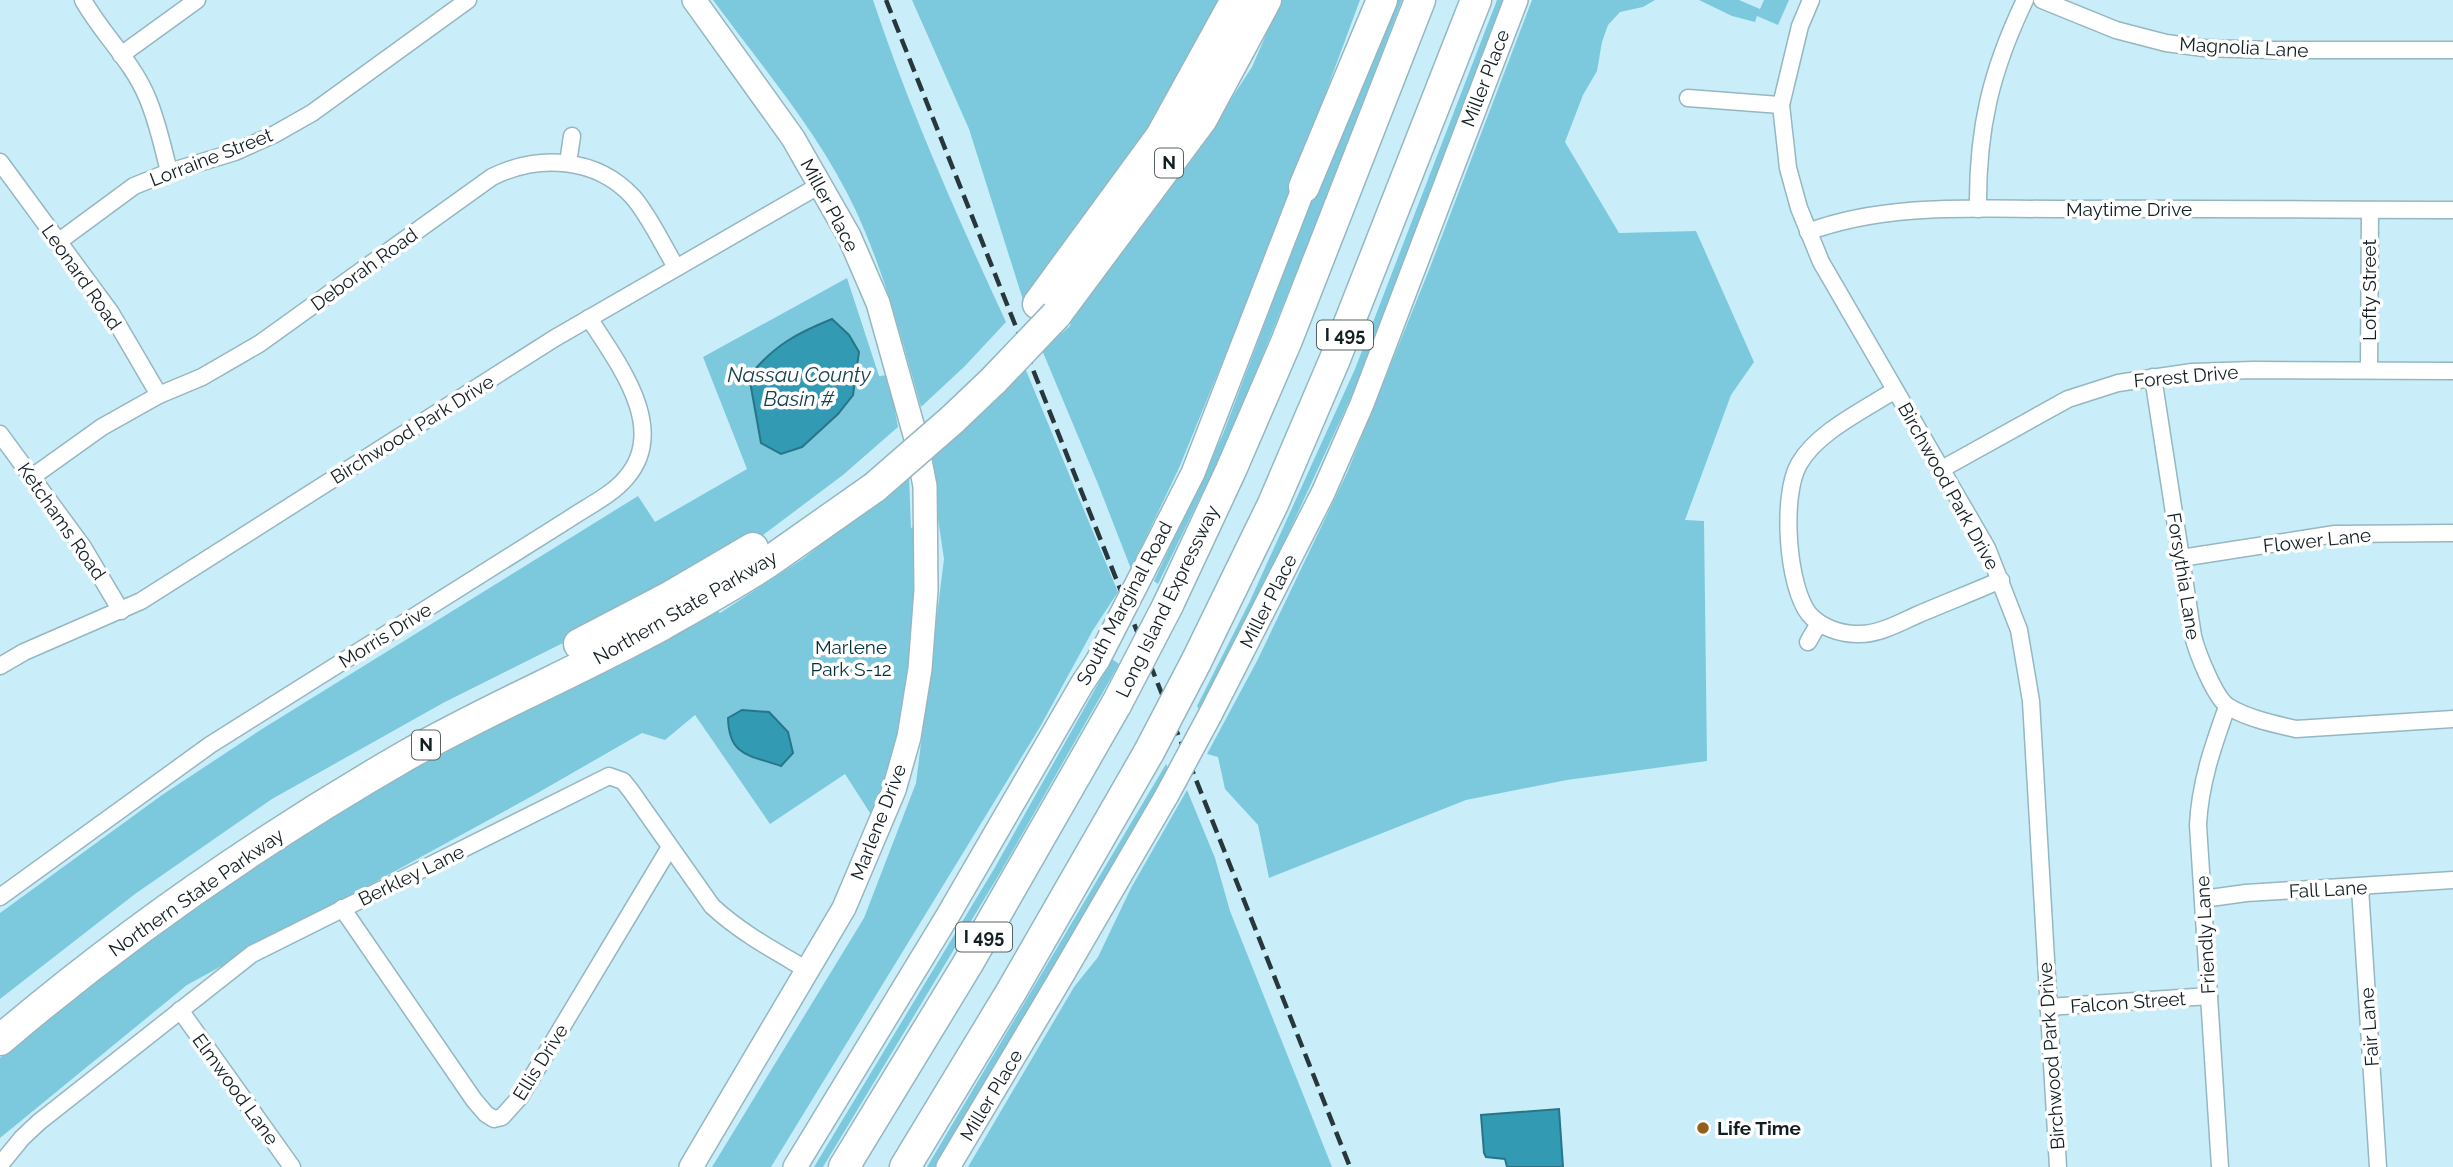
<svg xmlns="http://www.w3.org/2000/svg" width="2453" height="1167" font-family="Raleway,sans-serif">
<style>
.green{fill:#7cc9de}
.water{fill:#329ab3;stroke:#287588;stroke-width:2}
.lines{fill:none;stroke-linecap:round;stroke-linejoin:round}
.street-casing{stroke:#94b7c1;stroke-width:19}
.secondary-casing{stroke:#94b7c1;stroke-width:26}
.highway-casing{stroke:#94b7c1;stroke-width:33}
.street{stroke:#fff;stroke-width:16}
.secondary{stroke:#fff;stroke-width:23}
.highway{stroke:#fff;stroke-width:30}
.rail{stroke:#27373c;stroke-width:4.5;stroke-dasharray:14 7;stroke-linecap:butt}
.secondary-bridge-casing{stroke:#94b7c1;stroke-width:26;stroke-linecap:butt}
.highway-bridge-casing{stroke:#94b7c1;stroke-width:33;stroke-linecap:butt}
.secondary-bridge{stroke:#fff;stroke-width:23}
.highway-bridge{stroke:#fff;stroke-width:30}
.poi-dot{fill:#965f18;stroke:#fff;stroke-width:2.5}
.labels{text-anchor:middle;stroke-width:7;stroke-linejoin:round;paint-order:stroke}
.shield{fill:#fff;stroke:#586264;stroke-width:2}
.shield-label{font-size:18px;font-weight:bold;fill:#111e22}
.street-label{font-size:19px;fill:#111e22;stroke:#fff}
.park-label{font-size:19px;fill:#01323c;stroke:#fff}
.poi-label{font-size:19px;font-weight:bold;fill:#111e22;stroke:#fff;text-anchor:start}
.water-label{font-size:21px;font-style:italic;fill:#16434e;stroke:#fff}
</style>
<rect width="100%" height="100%" fill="#caeef9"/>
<!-- green -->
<g class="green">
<path d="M713,0H873C910,111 957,216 1006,322L965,366L921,407C902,340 885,274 856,211C820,134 763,68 713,0Z"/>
<polygon points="912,0 1222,0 1148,140 1024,303 969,129"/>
<polygon points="1281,0 1360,0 1262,265 1179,468 1131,569 1098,484 1042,350 1070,326 1071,312 1190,162 1252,67"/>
<polygon points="1393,0 1402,0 1321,212 1229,438 1158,584 1154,581 1223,434 1353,90"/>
<polygon points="1497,0 1505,0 1362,373 1254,608 1200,711 1197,706 1249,603 1355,369"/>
<polygon points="1532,0 1655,0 1643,7 1620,12 1608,25 1602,42 1597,71 1583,95 1565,142 1619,233 1696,231 1754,362 1731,395 1685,520 1704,521 1707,761 1567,780 1466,800 1269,878 1258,825 1225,789 1218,757 1207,754 1257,661 1347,473 1429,270"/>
<polygon points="1699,0 1739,0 1760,9 1764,0 1789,0 1778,25 1757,16 1755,22 1732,16"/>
<polygon points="847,278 879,376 888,375 898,427 843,475 755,541 627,611 443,703 272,799 135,894 0,999 0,913 162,795 262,729 638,496 655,522 747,469 703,357"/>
<polygon points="1025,368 1118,592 1093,630 1040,727 771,1167 712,1167 864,918 916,783 944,559 929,459 987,409"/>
<polygon points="909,475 911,528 925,519 920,669 879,827 845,774 770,824 695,715 665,740 642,733 534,795 187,985 0,1138 0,1058 17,1041 224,883 378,788 716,610 720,613 804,558"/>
<polygon points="1112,659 1119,664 1000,873 823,1167 814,1167 994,869"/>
<polygon points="1166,764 1169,771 940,1167 927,1167"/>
<polygon points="1187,790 1215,858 1230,911 1332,1167 968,1167 1074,987 1098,957 1131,888"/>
</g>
<!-- water -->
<g class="water">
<path d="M832,319L849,335L859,352L853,395L838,414L802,447L781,454L761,443L749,376C775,345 795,334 832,319Z"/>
<path d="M742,710L769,712L788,732L793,753L781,766C750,755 729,757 728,718Z"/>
<polygon points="1559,1109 1563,1167 1507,1167 1505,1159 1486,1157 1484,1153 1481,1115"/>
</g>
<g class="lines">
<!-- street casing -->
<g class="street-casing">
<g id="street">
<path d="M83,0C102,34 132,61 147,97C157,120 163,147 169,172"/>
<polyline points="1811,0 1800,26 1781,105 1788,168 1799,208 1821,262 1987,548 2019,630 2031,701 2058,1167"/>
<polyline points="2042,0 2116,30 2166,43 2204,48 2272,50 2453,50"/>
<polyline points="121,55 197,0"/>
<polyline points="1688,98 1781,105"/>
<polyline points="0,162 111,313 159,395"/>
<polyline points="568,163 572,136"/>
<path d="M1978,209C1977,129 1991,71 2025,0"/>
<path d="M1808,232C1886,203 1972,209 2055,209C2187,208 2320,210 2453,210"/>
<polyline points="58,242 134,186 169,172 235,152 275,134 312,113 468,0"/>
<polyline points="2369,370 2370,210"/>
<path d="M2153,377L2193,636C2197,652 2215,699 2229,707C2249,719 2275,724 2296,729L2453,719"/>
<path d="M1895,390C1864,410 1817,432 1799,464C1781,495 1787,586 1809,614C1820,627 1840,634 1857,634C1878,635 1899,623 1917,615C1945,603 1973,592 2001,580"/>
<polyline points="0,434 83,547 121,611"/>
<polyline points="1940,470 2068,399 2118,383 2192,372 2253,370 2453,371"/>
<path d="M32,477L102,427L159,395L202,377L259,344L492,177C539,154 596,157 633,197C650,217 662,244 676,267"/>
<polyline points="2181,558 2335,534 2453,533"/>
<polyline points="1808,642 1819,623"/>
<polyline points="0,666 24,652 141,601 555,338 820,185"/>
<polyline points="2360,888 2378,1167"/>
<path d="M0,897L210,745L569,519C588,506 612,495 626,478C670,428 616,361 589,318"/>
<polyline points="2203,899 2246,893 2453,880"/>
<polyline points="342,908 474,1100 486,1114 494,1119 502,1117 520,1097 670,847"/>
<polyline points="2048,1007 2209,996"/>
<polyline points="180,1010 292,1167"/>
<path d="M0,1165L22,1138L39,1122L252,954L609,776L623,781L631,791L712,906C741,933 775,951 809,971"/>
<path d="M2220,1167L2198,825C2200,783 2213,746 2227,707"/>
</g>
</g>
<!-- secondary casing -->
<g class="secondary-casing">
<g id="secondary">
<polyline points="1149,560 1193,473 1309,174"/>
<polyline points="1210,715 1323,493 1362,404 1516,0"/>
<polyline points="691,1167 844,908 894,790 909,737 920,669 926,590 925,486 915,435 878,303 849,236 793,138 694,0"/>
<polyline points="795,1167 947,917 1082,684 1098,660"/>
<polyline points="948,1167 1057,984 1167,795"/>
</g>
</g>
<!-- highway casing -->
<g class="highway-casing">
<g id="highway">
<polyline points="1304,187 1382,0"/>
<polyline points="1038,304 1161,136 1236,0"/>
<polyline points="1056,315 1202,119 1266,0"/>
<polyline points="952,420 994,380"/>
<polyline points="1168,605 1231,470 1287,340 1420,0"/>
<polyline points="579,644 671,596 753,548"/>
<polyline points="1196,662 1273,504 1335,359 1476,0"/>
<path d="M0,1040C127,932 263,838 407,755C490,708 578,671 662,625C697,605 733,585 767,563C803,538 839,512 875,487"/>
<polyline points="844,1167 967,965 1117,703"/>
<polyline points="905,1167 1011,992 1149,752"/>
</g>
</g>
<!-- street -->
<use href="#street" class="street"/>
<!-- secondary -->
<use href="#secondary" class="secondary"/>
<!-- highway -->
<use href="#highway" class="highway"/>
<!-- rail -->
<polyline class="rail" points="886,0 1350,1167"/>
<!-- secondary-bridge casing -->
<g class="secondary-bridge-casing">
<g id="secondary-bridge">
<polyline points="1098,660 1149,560"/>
<polyline points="1167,795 1210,715"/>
</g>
</g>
<!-- highway-bridge casing -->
<g class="highway-bridge-casing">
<g id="highway-bridge">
<polyline points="994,380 1056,315"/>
<polyline points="875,487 952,420"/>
<polyline points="1117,703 1168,605"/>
<polyline points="1149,752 1196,662"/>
</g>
</g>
<!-- secondary-bridge -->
<use href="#secondary-bridge" class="secondary-bridge"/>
<!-- highway-bridge -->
<use href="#highway-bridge" class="highway-bridge"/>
</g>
<!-- markers -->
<circle class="poi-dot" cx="1703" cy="1128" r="7"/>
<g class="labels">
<!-- shield labels -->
<g class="shield">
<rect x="1155" y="148.5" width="28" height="29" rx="5"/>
<rect x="1317" y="320.5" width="56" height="29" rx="5"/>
<rect x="412" y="730.5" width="28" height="29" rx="5"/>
<rect x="956" y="922.5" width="56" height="29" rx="5"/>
</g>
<g class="shield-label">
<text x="1169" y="169">N</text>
<text x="1345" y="341">I 495</text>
<text x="426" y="751">N</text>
<text x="984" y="943">I 495</text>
</g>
<!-- street labels -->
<g class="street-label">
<text transform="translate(2244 47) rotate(3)" y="7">Magnolia Lane</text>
<text transform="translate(1485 78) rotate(-69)" y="7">Miller Place</text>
<text transform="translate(211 157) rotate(-21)" y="7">Lorraine Street</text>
<text transform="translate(830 205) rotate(62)" y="7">Miller Place</text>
<text x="2129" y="216">Maytime Drive</text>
<text transform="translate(364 269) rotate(-36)" y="7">Deborah Road</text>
<text transform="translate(82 277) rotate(55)" y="7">Leonard Road</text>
<text transform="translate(2369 290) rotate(-90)" y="7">Lofty Street</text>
<text transform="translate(2186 376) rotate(-5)" y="7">Forest Drive</text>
<text transform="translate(412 429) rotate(-32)" y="7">Birchwood Park Drive</text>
<text transform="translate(1949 486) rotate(61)" y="7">Birchwood Park Drive</text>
<text transform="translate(62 521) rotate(55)" y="7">Ketchams Road</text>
<text transform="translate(2317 540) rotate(-6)" y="7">Flower Lane</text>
<text transform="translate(2184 576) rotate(81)" y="7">Forsythia Lane</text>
<text transform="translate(1167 601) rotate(-64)" y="7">Long Island Expressway</text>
<text transform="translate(1268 601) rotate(-63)" y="7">Miller Place</text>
<text transform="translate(1124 603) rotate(-62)" y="7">South Marginal Road</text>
<text transform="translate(685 607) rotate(-30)" y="7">Northern State Parkway</text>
<text transform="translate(385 635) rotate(-32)" y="7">Morris Drive</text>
<text transform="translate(878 822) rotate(-69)" y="7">Marlene Drive</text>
<text transform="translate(411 875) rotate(-26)" y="7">Berkley Lane</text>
<text transform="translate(2328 889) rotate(-3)" y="7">Fall Lane</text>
<text transform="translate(196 892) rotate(-35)" y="7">Northern State Parkway</text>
<text transform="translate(2205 935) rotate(-93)" y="7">Friendly Lane</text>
<text transform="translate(2128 1002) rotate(-4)" y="7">Falcon Street</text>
<text transform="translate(2369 1027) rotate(-94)" y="7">Fair Lane</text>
<text transform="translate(2051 1056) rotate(-94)" y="7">Birchwood Park Drive</text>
<text transform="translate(540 1062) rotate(-58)" y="7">Ellis Drive</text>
<text transform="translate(236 1089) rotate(54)" y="7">Elmwood Lane</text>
<text transform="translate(991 1095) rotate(-59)" y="7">Miller Place</text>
</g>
<!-- park labels -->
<g class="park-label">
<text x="851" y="654">Marlene<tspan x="851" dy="22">Park S-12</tspan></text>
</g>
<!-- poi labels -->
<g class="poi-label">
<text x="1717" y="1135">Life Time</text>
</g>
<!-- water labels -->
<g class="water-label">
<text x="799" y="382">Nassau County<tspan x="799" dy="24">Basin #</tspan></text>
</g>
</g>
</svg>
